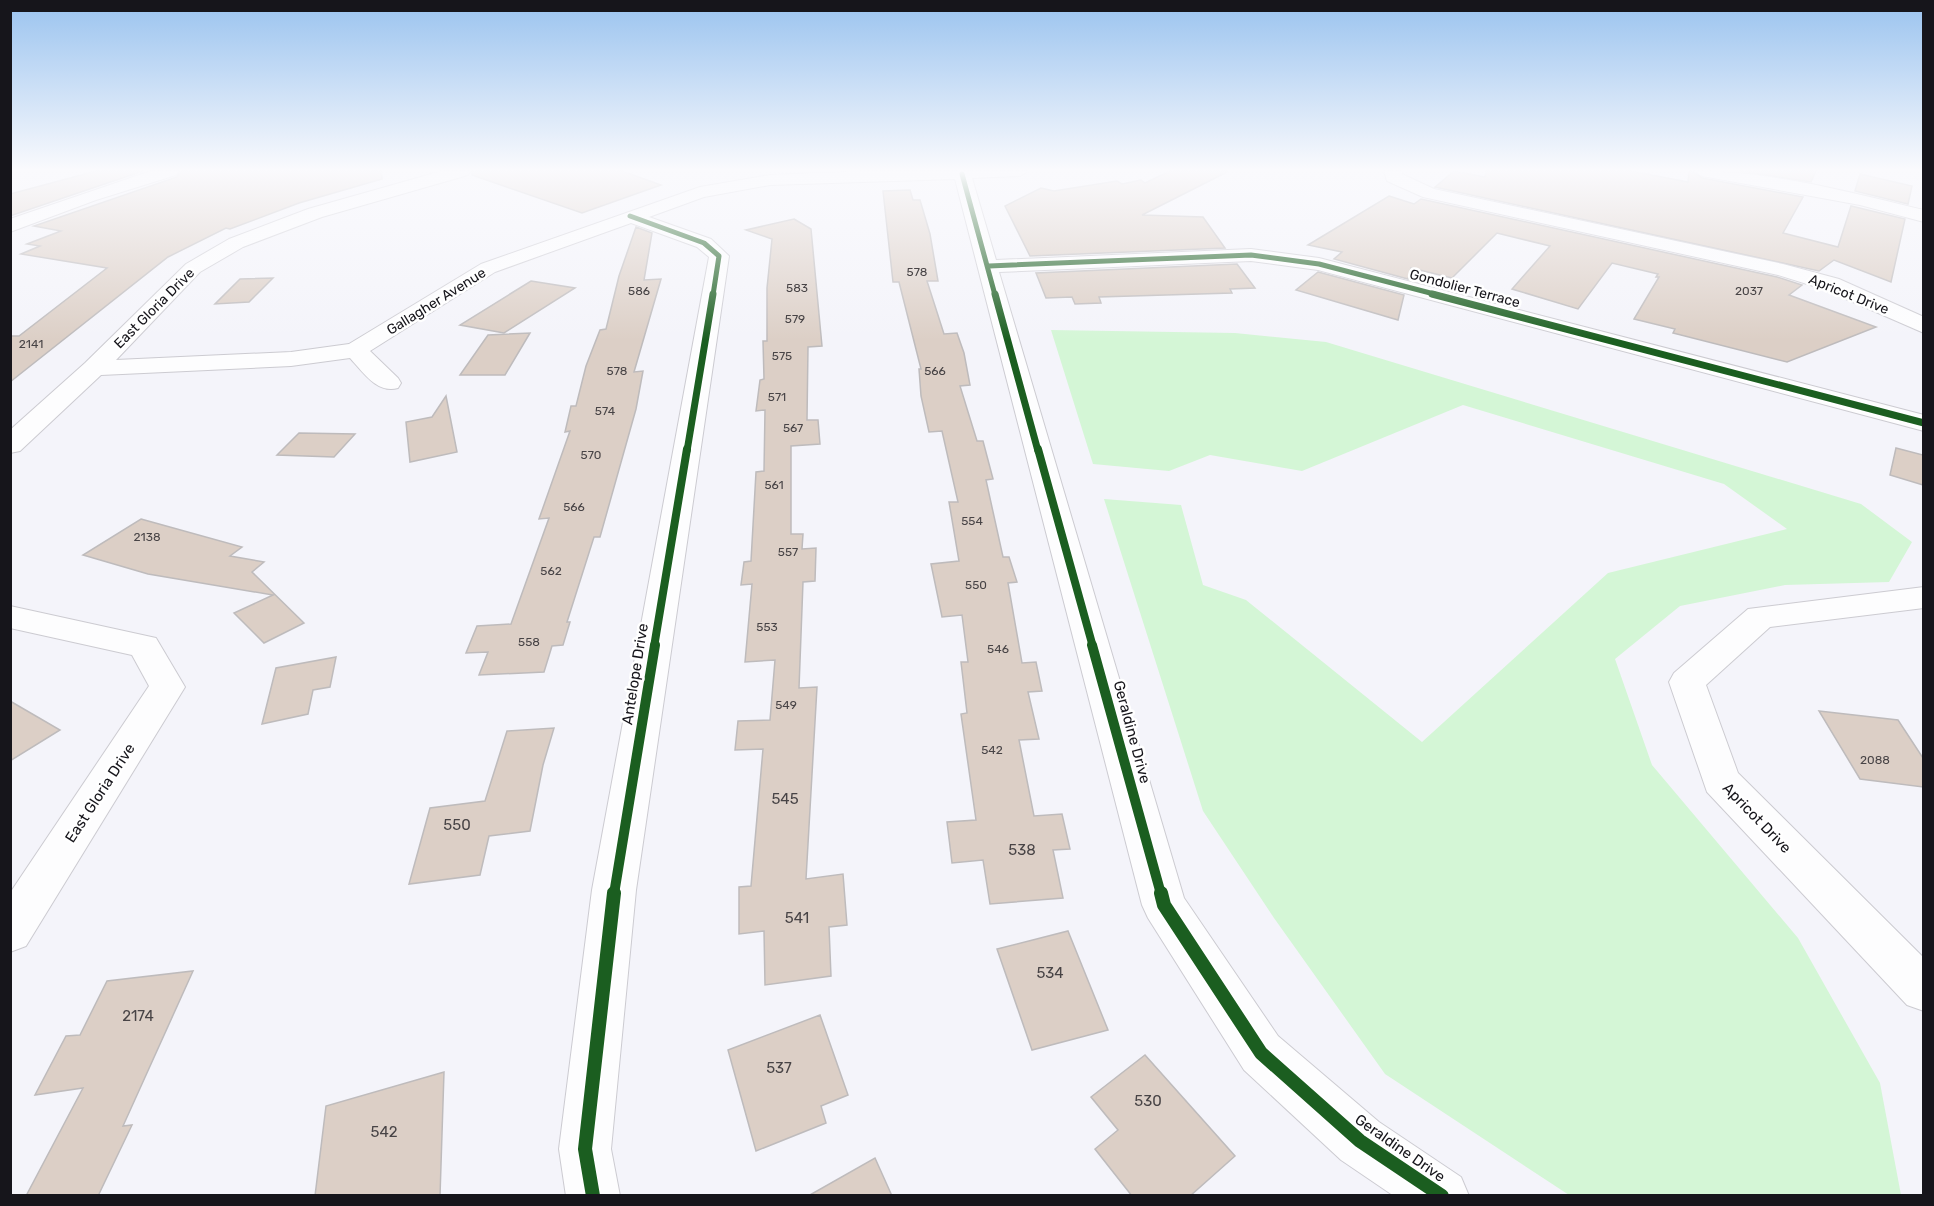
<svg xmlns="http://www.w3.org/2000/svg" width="1934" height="1206" font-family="Rubik,sans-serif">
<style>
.green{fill:#d4f6d6}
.building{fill:#dccfc6;stroke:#bebbbc;stroke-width:1.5}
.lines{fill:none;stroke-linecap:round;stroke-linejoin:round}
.minor-casing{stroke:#cccbd1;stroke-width:2}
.minor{fill:#fdfdfe;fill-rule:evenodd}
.cycleway-far4-casing{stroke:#fff;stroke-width:8}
.cycleway-far3-casing{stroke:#fff;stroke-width:10}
.cycleway-far2-casing{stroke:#fff;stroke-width:12}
.cycleway-far1-casing{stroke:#fff;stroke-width:14}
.cycleway-casing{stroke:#fff;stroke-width:17}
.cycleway-far4{stroke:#1b5e20;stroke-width:5}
.cycleway-far3{stroke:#1b5e20;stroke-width:7}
.cycleway-far2{stroke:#1b5e20;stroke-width:8}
.cycleway-far1{stroke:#1b5e20;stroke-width:10}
.cycleway{stroke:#1b5e20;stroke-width:14}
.labels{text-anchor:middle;stroke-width:5;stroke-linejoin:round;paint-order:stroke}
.number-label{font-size:12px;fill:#484446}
.far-street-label{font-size:14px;fill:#16151b;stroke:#fff}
.street-label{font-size:15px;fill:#16151b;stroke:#fff}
.near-number-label{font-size:15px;fill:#484446}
</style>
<rect width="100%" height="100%" fill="#f4f4fa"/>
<!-- green -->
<polygon class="green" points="1051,330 1235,333 1326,342 1861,504 1912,542 1889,582 1785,585 1680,606 1615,659 1652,765 1798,938 1880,1083 1901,1195 1569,1195 1385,1074 1274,918 1203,811 1104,499 1181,505 1203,585 1246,600 1422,742 1608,573 1787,529 1724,484 1463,405 1302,471 1210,455 1169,471 1093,464"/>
<!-- building -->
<g class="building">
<polygon points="96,171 143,171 10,216 10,194"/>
<polygon points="180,171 381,171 382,179 299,203 230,229 226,228 168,257 10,382 10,336 19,336 107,268 21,254 40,246 27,244 61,231 34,226 177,177"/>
<polygon points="472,171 622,171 661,185 582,213 472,175"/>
<polygon points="1170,171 1229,171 1142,215 1203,217 1225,248 1030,256 1005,206 1041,188 1054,191 1117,181 1122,184 1141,180 1145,183"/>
<polygon points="1454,171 1485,177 1486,171 1631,171 1688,182 1689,171 1692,171 1702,178 1803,197 1783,233 1838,247 1851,206 1905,219 1891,282 1834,260 1819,271 1435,187"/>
<polygon points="1740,171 1816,171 1811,182"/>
<polygon points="1860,174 1912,186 1908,204 1855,191"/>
<polygon points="910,190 913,200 920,200 930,234 938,281 927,281 944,334 957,333 964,353 970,385 960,386 977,441 983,441 993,479 986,480 1003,557 1009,557 1017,582 1008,583 1022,663 1036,662 1042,691 1028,692 1039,739 1019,740 1034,816 1062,814 1070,849 1053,850 1063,898 990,904 983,860 952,863 947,822 976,820 961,714 967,713 961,662 968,662 962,615 942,617 931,564 959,561 949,502 958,502 942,431 929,432 921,396 919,369 921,369 899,282 893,282 883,191"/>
<polygon points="1389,196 1414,204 1421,199 1777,277 1802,285 1789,295 1876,327 1787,362 1673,333 1675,329 1634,319 1659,277 1656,277 1658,274 1612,263 1578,309 1512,289 1550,246 1497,233 1452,278 1411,268 1408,279 1334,259 1342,252 1308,245"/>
<polygon points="794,219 811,229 822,346 808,347 807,420 818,420 820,444 791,446 791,534 803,534 802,549 816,548 815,581 803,582 799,688 817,687 806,879 843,874 847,925 829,927 831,976 765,985 764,931 739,934 739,887 751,886 763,749 735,750 738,721 770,720 775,660 745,662 752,584 741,585 744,562 751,561 756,472 764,471 765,410 756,411 760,380 764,379 763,341 767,341 767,288 772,239 746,230"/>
<polygon points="636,227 652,233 644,280 661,279 634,372 643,371 636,409 600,537 594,537 567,622 570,622 563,645 552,646 544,672 479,675 488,652 466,653 477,626 511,624 549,518 539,519 570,431 565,432 571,406 576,406 586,366 600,330 606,329 619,276"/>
<polygon points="1237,264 1255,288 1230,289 1232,293 1099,297 1101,303 1075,304 1072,297 1046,298 1036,273"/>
<polygon points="1318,272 1404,295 1398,320 1296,290"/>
<polygon points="273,278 249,302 215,304 240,279"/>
<polygon points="531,281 575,288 504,333 460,325"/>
<polygon points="530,333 505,375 460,375 488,335"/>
<polygon points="446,396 457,452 410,462 406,422 432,417"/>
<polygon points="299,433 355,434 334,457 277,455"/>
<polygon points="1896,448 1923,455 1923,485 1890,475"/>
<polygon points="141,519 242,547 230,556 264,562 252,572 304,623 264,643 234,613 273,595 148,574 83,555"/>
<polygon points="336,657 330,687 313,690 308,714 262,724 276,668"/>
<polygon points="10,701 60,730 10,761"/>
<polygon points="1819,711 1898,720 1923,758 1923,787 1860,779"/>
<polygon points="554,728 543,765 530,831 489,836 480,875 409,884 430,808 485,801 507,731"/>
<polygon points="1068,931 1108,1030 1032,1050 997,949"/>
<polygon points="193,971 123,1126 132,1125 98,1196 26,1196 83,1088 35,1095 66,1036 80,1035 107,981"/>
<polygon points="820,1015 848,1095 821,1106 826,1123 756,1151 728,1050"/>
<polygon points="1145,1055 1235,1156 1190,1196 1132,1196 1095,1149 1118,1130 1091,1097"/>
<polygon points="444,1072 440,1196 315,1196 326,1106"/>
<polygon points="875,1158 892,1196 808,1196"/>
</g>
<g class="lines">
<!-- minor casing -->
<g class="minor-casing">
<g id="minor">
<polygon points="151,171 178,171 176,175 96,200 10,232 10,219"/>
<path d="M442,171H470L468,175L322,217L243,247L200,272L116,360L291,352L349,344L481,264L700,187L770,175L868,171H1028L1020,176L972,178L996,260L1251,249L1319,258L1924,415V431L1318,270L1251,261L999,272L1184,898L1278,1036L1379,1122L1461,1177L1469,1196H1394L1341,1160L1244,1070L1148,918L1142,905L955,179L770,185L704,197L649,217L711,239L729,256L636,890L611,1149L620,1196H566L559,1149L592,890L709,257L697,247L631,223L495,272L370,351L398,378L401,383L398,388C377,394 363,372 350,358L291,366L101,375L20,451L10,453V430L85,363L186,264L229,239L308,209Z"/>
<polygon points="1384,171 1402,171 1402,174 1434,189 1783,264 1839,279 1924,317 1924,333 1823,289 1778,275 1423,197 1387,181"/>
<path d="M1694,171C1771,171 1849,192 1924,210V222L1860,205L1702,176Z"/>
<polygon points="1924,587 1924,608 1770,627 1706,685 1738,773 1924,958 1924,1011 1907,1005 1707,792 1669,682 1674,673 1748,609"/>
<polygon points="10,606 156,638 185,687 26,946 10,952 10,893 149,686 132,655 10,628"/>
</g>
</g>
<!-- minor -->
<use href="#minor" class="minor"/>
<!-- cycleway-far4 casing -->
<g class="cycleway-far4-casing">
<g id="cycleway-far4">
<polyline points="962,174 995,295"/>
<polyline points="630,216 704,243 719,256 713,295"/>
<polyline points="989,266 1251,255 1319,264 1438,295"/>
</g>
</g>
<!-- cycleway-far3 casing -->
<g class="cycleway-far3-casing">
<g id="cycleway-far3">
<polyline points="995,294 1038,451"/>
<polyline points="1432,294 1924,423"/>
<polyline points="687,451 713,294"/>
</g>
</g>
<!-- cycleway-far2 casing -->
<g class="cycleway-far2-casing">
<g id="cycleway-far2">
<polyline points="1038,449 1093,647"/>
<polyline points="654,647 687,449"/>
</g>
</g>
<!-- cycleway-far1 casing -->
<g class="cycleway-far1-casing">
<g id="cycleway-far1">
<polyline points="1092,645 1161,894"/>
<polyline points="614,894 655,645"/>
</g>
</g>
<!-- cycleway casing -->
<g class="cycleway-casing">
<g id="cycleway">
<polyline points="1161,893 1164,905 1261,1053 1360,1141 1442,1196"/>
<polyline points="593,1196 585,1149 614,893"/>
</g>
</g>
<!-- cycleway-far4 -->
<use href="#cycleway-far4" class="cycleway-far4"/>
<!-- cycleway-far3 -->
<use href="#cycleway-far3" class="cycleway-far3"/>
<!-- cycleway-far2 -->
<use href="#cycleway-far2" class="cycleway-far2"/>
<!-- cycleway-far1 -->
<use href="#cycleway-far1" class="cycleway-far1"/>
<!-- cycleway -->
<use href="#cycleway" class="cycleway"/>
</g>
<!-- sky -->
<linearGradient id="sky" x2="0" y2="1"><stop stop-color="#9ac3ef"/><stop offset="0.5" stop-color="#fafafd"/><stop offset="1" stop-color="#fafafd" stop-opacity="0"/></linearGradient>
<rect width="1934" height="340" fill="url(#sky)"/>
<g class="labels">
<!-- number labels -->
<g class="number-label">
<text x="917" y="276">578</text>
<text x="797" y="292">583</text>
<text x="639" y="295">586</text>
<text x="1749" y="295">2037</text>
<text x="795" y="323">579</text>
<text x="31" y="348">2141</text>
<text x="782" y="360">575</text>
<text x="617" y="375">578</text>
<text x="935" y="375">566</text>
<text x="777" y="401">571</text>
<text x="605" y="415">574</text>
<text x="793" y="432">567</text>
<text x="591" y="459">570</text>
<text x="774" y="489">561</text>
<text x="574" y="511">566</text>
<text x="972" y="525">554</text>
<text x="147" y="541">2138</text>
<text x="788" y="556">557</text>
<text x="551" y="575">562</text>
<text x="976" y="589">550</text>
<text x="767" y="631">553</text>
<text x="529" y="646">558</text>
<text x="998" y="653">546</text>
<text x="786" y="709">549</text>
<text x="992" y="754">542</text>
<text x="1875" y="764">2088</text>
</g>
<!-- far-street labels -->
<g class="far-street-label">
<text transform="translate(1465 288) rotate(15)" y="5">Gondolier Terrace</text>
<text transform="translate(1849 294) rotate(22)" y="5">Apricot Drive</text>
<text transform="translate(436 301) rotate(-32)" y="5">Gallagher Avenue</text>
<text transform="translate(154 308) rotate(-45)" y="5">East Gloria Drive</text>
</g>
<!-- street labels -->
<g class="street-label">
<text transform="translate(635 674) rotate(-81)" y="5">Antelope Drive</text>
<text transform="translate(1132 732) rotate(75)" y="5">Geraldine Drive</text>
<text transform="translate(100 793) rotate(-57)" y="5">East Gloria Drive</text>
<text transform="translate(1757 818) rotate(46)" y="5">Apricot Drive</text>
<text transform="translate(1400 1148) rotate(35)" y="5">Geraldine Drive</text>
</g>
<!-- near-number labels -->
<g class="near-number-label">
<text x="785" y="804">545</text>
<text x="457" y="830">550</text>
<text x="1022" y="855">538</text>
<text x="797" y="923">541</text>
<text x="1050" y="978">534</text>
<text x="138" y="1021">2174</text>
<text x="779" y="1073">537</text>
<text x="1148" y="1106">530</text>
<text x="384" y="1137">542</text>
</g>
</g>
<!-- border -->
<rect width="1934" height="1206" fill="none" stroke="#16151b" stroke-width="24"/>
</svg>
